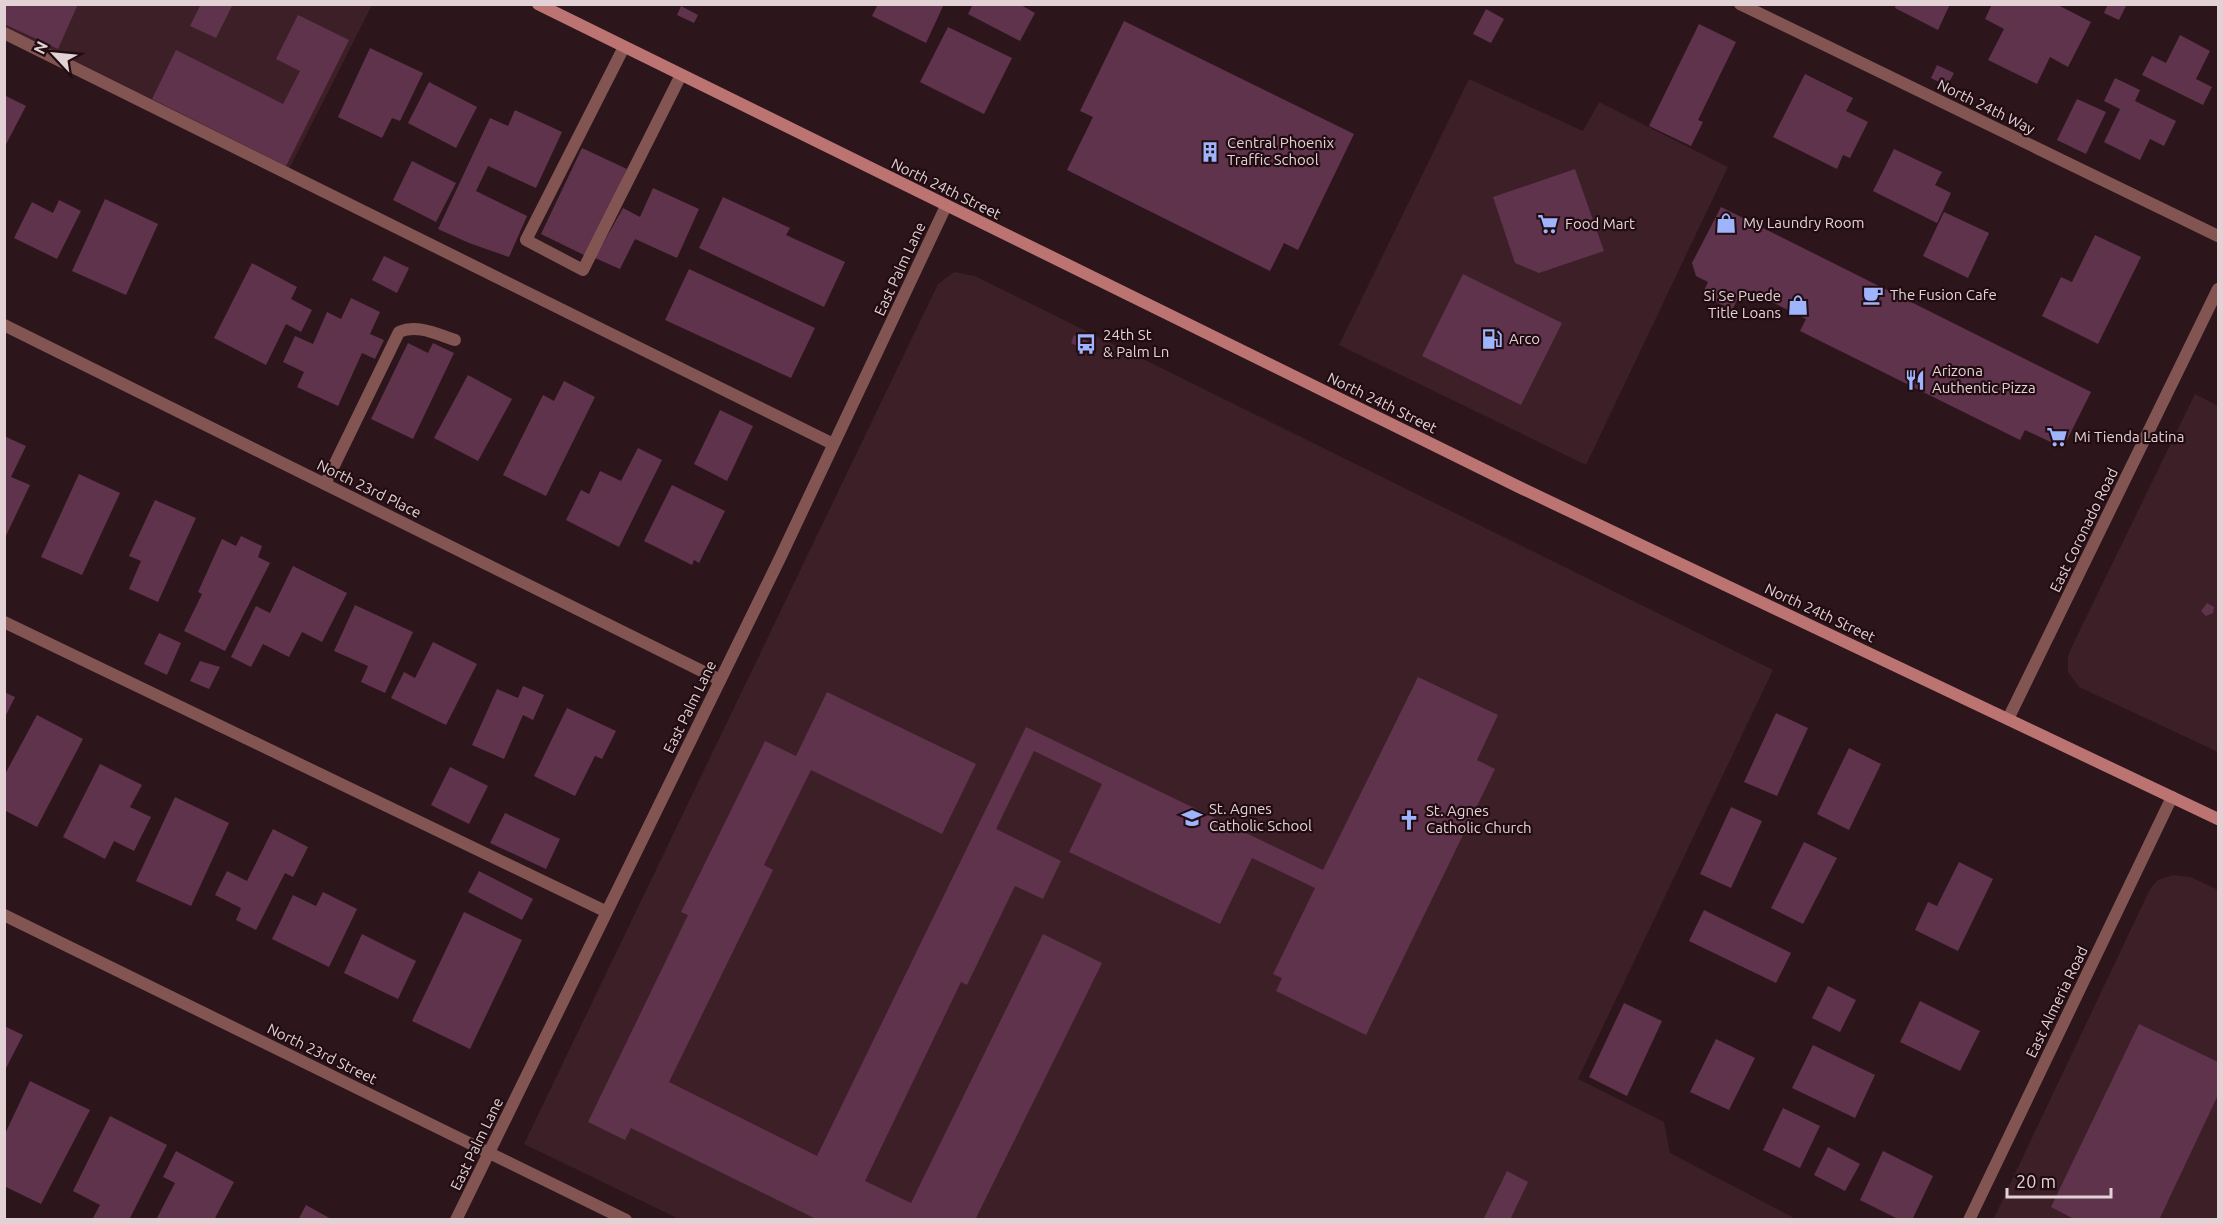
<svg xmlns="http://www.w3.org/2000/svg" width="2223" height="1224" font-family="Ubuntu,sans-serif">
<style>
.built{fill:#3c1f27}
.building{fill:#60334d}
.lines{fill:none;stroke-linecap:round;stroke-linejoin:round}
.service{stroke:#825553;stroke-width:12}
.minor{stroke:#825553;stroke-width:12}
.secondary{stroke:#bb7472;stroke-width:12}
.labels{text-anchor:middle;stroke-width:4.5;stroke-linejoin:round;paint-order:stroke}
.street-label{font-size:15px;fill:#e2d2d5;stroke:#210c12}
.poi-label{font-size:15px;fill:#e2d2d5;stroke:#210c12;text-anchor:start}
</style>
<rect width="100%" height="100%" fill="#2c151b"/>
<!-- built -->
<g class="built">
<polygon points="4,5 372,5 285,177 5,35"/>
<polygon points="1469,79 1583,131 1599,102 1728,167 1586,465 1339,345"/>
<polygon points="954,272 975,276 1773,670 1578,1079 1664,1122 1670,1153 1796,1219 679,1219 524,1144 938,284"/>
<polygon points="2195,394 2218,406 2218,752 2079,687 2068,672 2068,656 2075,640"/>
<polygon points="2173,875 2191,877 2218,890 2218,1219 1993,1220 2150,889 2158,880"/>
</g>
<!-- building -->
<g class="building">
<polygon points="4,4 78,4 58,49 4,24"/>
<polygon points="201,4 233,4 216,38 190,26"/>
<polygon points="878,4 944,4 926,43 872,16"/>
<polygon points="973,4 1019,4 1035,13 1020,41 968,14"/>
<polygon points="1896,4 1950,4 1938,30 1895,8"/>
<polygon points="1992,4 2056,4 2091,22 2068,67 2050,57 2037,84 1988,60 2004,29 1985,19"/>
<polygon points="2108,4 2127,4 2119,20 2104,13"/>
<polygon points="681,6 698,15 694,23 677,15"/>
<polygon points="1486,9 1504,19 1491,43 1473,34"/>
<polygon points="298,15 349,40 286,166 152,99 176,50 283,104 300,71 276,59"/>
<polygon points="1124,21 1354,134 1298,250 1284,243 1270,271 1067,170 1093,117 1080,111"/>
<polygon points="1699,24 1736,42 1698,120 1703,122 1691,146 1649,126"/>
<polygon points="948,27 1012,58 984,114 920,82"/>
<polygon points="2180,35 2210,51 2196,79 2212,87 2203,105 2142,75 2152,56 2166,63"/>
<polygon points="370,48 423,73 400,121 392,118 382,138 338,117"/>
<polygon points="1937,65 1954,73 1947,86 1931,78"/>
<polygon points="1805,74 1853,98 1846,111 1868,122 1850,158 1843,155 1837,169 1773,137"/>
<polygon points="2115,78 2140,90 2135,101 2176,121 2164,146 2150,139 2140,160 2104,142 2120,109 2104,101"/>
<polygon points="429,82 477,107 456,148 408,123"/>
<polygon points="4,95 26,106 4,148"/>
<polygon points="2077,99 2106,112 2086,154 2057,140"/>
<polygon points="515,110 562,132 536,188 488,166 476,191 527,216 509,257 469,243 438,229 490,118 508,126"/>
<polygon points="582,148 627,169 586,256 541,234"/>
<polygon points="1894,149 1942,172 1935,185 1951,193 1937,223 1873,191"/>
<polygon points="412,161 456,183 436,222 393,200"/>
<polygon points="1575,169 1604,251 1539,273 1515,263 1493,197"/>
<polygon points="653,188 699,209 677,258 635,239 620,269 595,258 623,208 640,217"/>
<polygon points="723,197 790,228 786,235 845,262 824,307 699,248"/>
<polygon points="105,199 158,224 126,295 72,271"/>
<polygon points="59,200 81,211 57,259 14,238 32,202 53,213"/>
<polygon points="1721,207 2091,392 2067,440 2055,444 2025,430 2020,440 1800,331 1806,319 1764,298 1751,303 1739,296 1732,310 1702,295 1708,282 1696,276 1692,263"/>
<polygon points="1944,212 1989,233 1968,278 1923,256"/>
<polygon points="2095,235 2141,257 2098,344 2042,316 2061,277 2072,282"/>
<polygon points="384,256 409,268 397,293 372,280"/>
<polygon points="252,263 297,287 291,299 312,310 301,332 286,324 266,365 214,338"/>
<polygon points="689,269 815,328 791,378 665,320"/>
<polygon points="1463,274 1562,323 1521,405 1422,356"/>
<polygon points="351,298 380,312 370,334 384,340 375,359 362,353 338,406 297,387 304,372 283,362 295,336 313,344 327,312 341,319"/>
<polygon points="1074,335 1091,343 1088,351 1071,343"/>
<polygon points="408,343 428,353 433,343 454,353 413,439 371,419"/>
<polygon points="468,375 512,399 478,461 434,438"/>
<polygon points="564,381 595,397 546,496 503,475 543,395 554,401"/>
<polygon points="720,410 753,426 727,481 694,464"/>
<polygon points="4,436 26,446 11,477 30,485 4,540"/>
<polygon points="638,448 662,460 619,547 566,520 581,490 589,494 600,471 621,481"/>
<polygon points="79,474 120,493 82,575 41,557"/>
<polygon points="672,485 725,511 699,563 694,560 692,565 644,541"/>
<polygon points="155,500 196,518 158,602 129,589 141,561 129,556"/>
<polygon points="241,536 262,546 258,557 270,563 225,651 184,631 202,594 198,592 222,539 236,546"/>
<polygon points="293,566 347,593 322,642 302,632 289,657 263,644 251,667 231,657 256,606 270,613"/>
<polygon points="2207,603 2214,607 2213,613 2206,616 2201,611"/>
<polygon points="355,605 413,632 385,693 361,682 368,666 334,651"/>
<polygon points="159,633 181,643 167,675 144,664"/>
<polygon points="433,642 477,664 446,725 391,698 404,672 415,678"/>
<polygon points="200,661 220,667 209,689 190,681"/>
<polygon points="1418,677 1498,715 1477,760 1495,769 1366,1035 1276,991 1282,978 1273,974 1315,888 1252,858 1220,924 1069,852 1102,784 1034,751 996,829 1061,861 1043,899 1015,886 967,985 961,982 865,1181 911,1203 1043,934 1102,963 975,1220 818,1220 631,1128 625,1140 588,1122 688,915 681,912 765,741 796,756 827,692 976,764 942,834 811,770 764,865 773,870 669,1082 817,1156 1026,727 1323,870"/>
<polygon points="523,686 544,695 533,720 523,715 504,759 472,745 497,689 518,698"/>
<polygon points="4,692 15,697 4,719"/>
<polygon points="567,708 616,731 602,759 595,756 575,796 534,776"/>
<polygon points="1776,713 1808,728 1777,796 1744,782"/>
<polygon points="37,715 83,739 37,827 4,810 4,776"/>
<polygon points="1849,748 1881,764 1849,830 1817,814"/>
<polygon points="100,764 142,785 130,807 151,817 134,851 114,841 105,859 63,837"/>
<polygon points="450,767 488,786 469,824 431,805"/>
<polygon points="175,797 229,823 191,906 136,881"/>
<polygon points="1731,807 1762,821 1731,888 1700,874"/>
<polygon points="505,813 560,839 546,869 490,843"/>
<polygon points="273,829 308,847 293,877 285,873 256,930 236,920 241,908 215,895 227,871 247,881"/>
<polygon points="1804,842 1837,858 1803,924 1771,908"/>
<polygon points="1959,862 1993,879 1958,951 1915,930 1928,902 1937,906"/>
<polygon points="479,871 533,899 522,920 468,892"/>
<polygon points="323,892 357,909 329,967 272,939 293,895 316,906"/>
<polygon points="1704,910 1791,953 1776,983 1689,941"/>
<polygon points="464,912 522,940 470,1049 412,1021"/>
<polygon points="362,934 416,961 398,999 344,973"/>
<polygon points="1828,986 1856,1000 1840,1032 1812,1018"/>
<polygon points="1920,1001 1980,1031 1960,1071 1900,1042"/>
<polygon points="1624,1003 1662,1021 1627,1096 1589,1077"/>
<polygon points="2139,1024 2218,1062 2218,1095 2159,1220 2076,1220 2051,1207"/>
<polygon points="4,1026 23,1035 4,1072"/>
<polygon points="1716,1039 1755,1058 1729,1110 1690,1092"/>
<polygon points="1813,1045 1875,1075 1855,1118 1792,1088"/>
<polygon points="30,1081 90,1110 41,1204 4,1186 4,1136"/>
<polygon points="1783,1108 1820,1126 1800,1168 1763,1150"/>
<polygon points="110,1116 167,1145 129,1220 95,1220 93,1218 100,1205 73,1191"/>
<polygon points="1828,1147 1860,1164 1845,1191 1814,1175"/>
<polygon points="176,1151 234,1182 214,1220 156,1220 175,1183 163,1177"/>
<polygon points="1883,1151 1933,1176 1912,1220 1900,1220 1860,1200"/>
<polygon points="1507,1171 1528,1182 1510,1220 1483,1220"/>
<polygon points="306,1205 333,1220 298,1220"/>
</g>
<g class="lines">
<!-- service -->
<g class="service">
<polyline points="4,33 833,444"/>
<polyline points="624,47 526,240 583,270 681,75"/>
<path d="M325,484L399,332C418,324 436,334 455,340"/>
<polyline points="4,622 605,911"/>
</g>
<!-- minor -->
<g class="minor">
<polyline points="1740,4 2218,236"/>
<polyline points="4,325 720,680"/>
<polyline points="2008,719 2218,289"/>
<polyline points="4,915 626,1220"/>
<polyline points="456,1220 781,556 946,206"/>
<polyline points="1969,1220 2172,797"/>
</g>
<!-- secondary -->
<polyline class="secondary" points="538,4 1523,489 2218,819"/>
</g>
<!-- icons -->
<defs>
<g id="building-bare" transform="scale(1.62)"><path d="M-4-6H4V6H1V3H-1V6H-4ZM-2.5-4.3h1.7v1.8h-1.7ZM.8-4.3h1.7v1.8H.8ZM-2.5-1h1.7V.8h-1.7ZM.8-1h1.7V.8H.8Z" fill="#9eb4fd" stroke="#210c12" stroke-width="2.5" paint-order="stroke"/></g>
<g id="shop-bare" transform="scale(1.62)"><path d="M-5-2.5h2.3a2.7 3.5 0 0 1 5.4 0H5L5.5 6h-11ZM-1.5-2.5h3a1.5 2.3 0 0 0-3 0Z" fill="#9eb4fd" stroke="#210c12" stroke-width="2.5" paint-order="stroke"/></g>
<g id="supermarket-bare" transform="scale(1.62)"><path d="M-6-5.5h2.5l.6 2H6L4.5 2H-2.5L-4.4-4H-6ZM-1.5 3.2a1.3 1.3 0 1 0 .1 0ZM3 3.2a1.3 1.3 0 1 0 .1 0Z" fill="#9eb4fd" stroke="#210c12" stroke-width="2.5" paint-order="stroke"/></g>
<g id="cafe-bare" transform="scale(1.62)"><path d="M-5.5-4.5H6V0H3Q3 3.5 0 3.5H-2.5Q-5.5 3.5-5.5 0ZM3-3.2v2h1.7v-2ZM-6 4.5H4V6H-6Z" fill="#9eb4fd" stroke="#210c12" stroke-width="2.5" paint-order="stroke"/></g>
<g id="fuel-bare" transform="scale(1.62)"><path d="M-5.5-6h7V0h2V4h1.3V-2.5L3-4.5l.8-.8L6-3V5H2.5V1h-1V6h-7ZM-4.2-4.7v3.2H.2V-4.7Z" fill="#9eb4fd" stroke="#210c12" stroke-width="2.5" paint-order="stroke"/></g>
<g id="bus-bare" transform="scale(1.62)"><path d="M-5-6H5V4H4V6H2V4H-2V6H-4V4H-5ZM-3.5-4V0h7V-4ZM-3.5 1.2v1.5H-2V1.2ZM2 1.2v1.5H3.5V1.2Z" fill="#9eb4fd" stroke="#210c12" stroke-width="2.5" paint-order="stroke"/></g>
<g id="restaurant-bare" transform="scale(1.62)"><path d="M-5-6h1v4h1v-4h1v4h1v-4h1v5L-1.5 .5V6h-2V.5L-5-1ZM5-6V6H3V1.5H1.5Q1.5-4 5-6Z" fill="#9eb4fd" stroke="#210c12" stroke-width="2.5" paint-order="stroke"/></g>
<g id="school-bare" transform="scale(1.62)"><path d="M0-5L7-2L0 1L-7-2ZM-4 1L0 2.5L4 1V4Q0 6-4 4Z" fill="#9eb4fd" stroke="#210c12" stroke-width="2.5" paint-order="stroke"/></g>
<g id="church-bare" transform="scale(1.62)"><path d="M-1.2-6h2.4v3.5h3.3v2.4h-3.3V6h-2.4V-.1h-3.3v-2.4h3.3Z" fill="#9eb4fd" stroke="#210c12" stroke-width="2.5" paint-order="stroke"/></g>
</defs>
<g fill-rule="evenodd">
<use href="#building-bare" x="1210" y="152"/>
<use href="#shop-bare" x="1726" y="223"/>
<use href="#supermarket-bare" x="1548" y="224"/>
<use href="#cafe-bare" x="1873" y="295"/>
<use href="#shop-bare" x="1798" y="305"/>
<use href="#fuel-bare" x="1492" y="339"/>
<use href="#bus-bare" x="1086" y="344"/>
<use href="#restaurant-bare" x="1915" y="380"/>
<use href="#supermarket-bare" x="2057" y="437"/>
<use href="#school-bare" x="1192" y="818"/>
<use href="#church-bare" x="1409" y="820"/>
</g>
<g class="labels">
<!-- street labels -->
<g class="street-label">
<text transform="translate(1986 107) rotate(26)" y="5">North 24th Way</text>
<text transform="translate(946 189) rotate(26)" y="5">North 24th Street</text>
<text transform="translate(900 269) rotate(-65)" y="5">East Palm Lane</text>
<text transform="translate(1382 403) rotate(26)" y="5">North 24th Street</text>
<text transform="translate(369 489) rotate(26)" y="5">North 23rd Place</text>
<text transform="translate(2084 530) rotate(-64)" y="5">East Coronado Road</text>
<text transform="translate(1820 613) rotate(25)" y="5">North 24th Street</text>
<text transform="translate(690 707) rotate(-64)" y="5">East Palm Lane</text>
<text transform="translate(2057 1002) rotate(-64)" y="5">East Almeria Road</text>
<text transform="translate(322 1054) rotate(26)" y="5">North 23rd Street</text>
<text transform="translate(477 1144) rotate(-64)" y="5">East Palm Lane</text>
</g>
<!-- poi labels -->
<g class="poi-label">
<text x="1227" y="148">Central Phoenix<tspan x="1227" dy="17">Traffic School</tspan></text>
<text x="1743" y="228">My Laundry Room</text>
<text x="1565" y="229">Food Mart</text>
<text x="1890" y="300">The Fusion Cafe</text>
<text x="1781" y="301" text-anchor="end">Si Se Puede<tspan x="1781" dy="17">Title Loans</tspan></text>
<text x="1103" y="340">24th St<tspan x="1103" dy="17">&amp; Palm Ln</tspan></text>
<text x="1509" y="344">Arco</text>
<text x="1932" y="376">Arizona<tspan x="1932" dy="17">Authentic Pizza</tspan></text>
<text x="2074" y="442">Mi Tienda Latina</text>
<text x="1209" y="814">St. Agnes<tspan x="1209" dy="17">Catholic School</tspan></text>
<text x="1426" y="816">St. Agnes<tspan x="1426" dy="17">Catholic Church</tspan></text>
</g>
</g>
<!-- border -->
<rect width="2223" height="1224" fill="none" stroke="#e2d2d5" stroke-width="12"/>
<!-- north arrow -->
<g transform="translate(54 54) rotate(296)" stroke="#210c12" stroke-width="4.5" paint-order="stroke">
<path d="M0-4.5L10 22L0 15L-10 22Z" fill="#e2d2d5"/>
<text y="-9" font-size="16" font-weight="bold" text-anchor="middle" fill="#e2d2d5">N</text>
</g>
<!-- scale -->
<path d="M2007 1188v9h104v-9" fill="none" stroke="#e2d2d5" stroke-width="3"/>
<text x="2016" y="1188" font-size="18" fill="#e2d2d5" stroke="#210c12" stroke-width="4.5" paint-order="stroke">20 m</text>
</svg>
